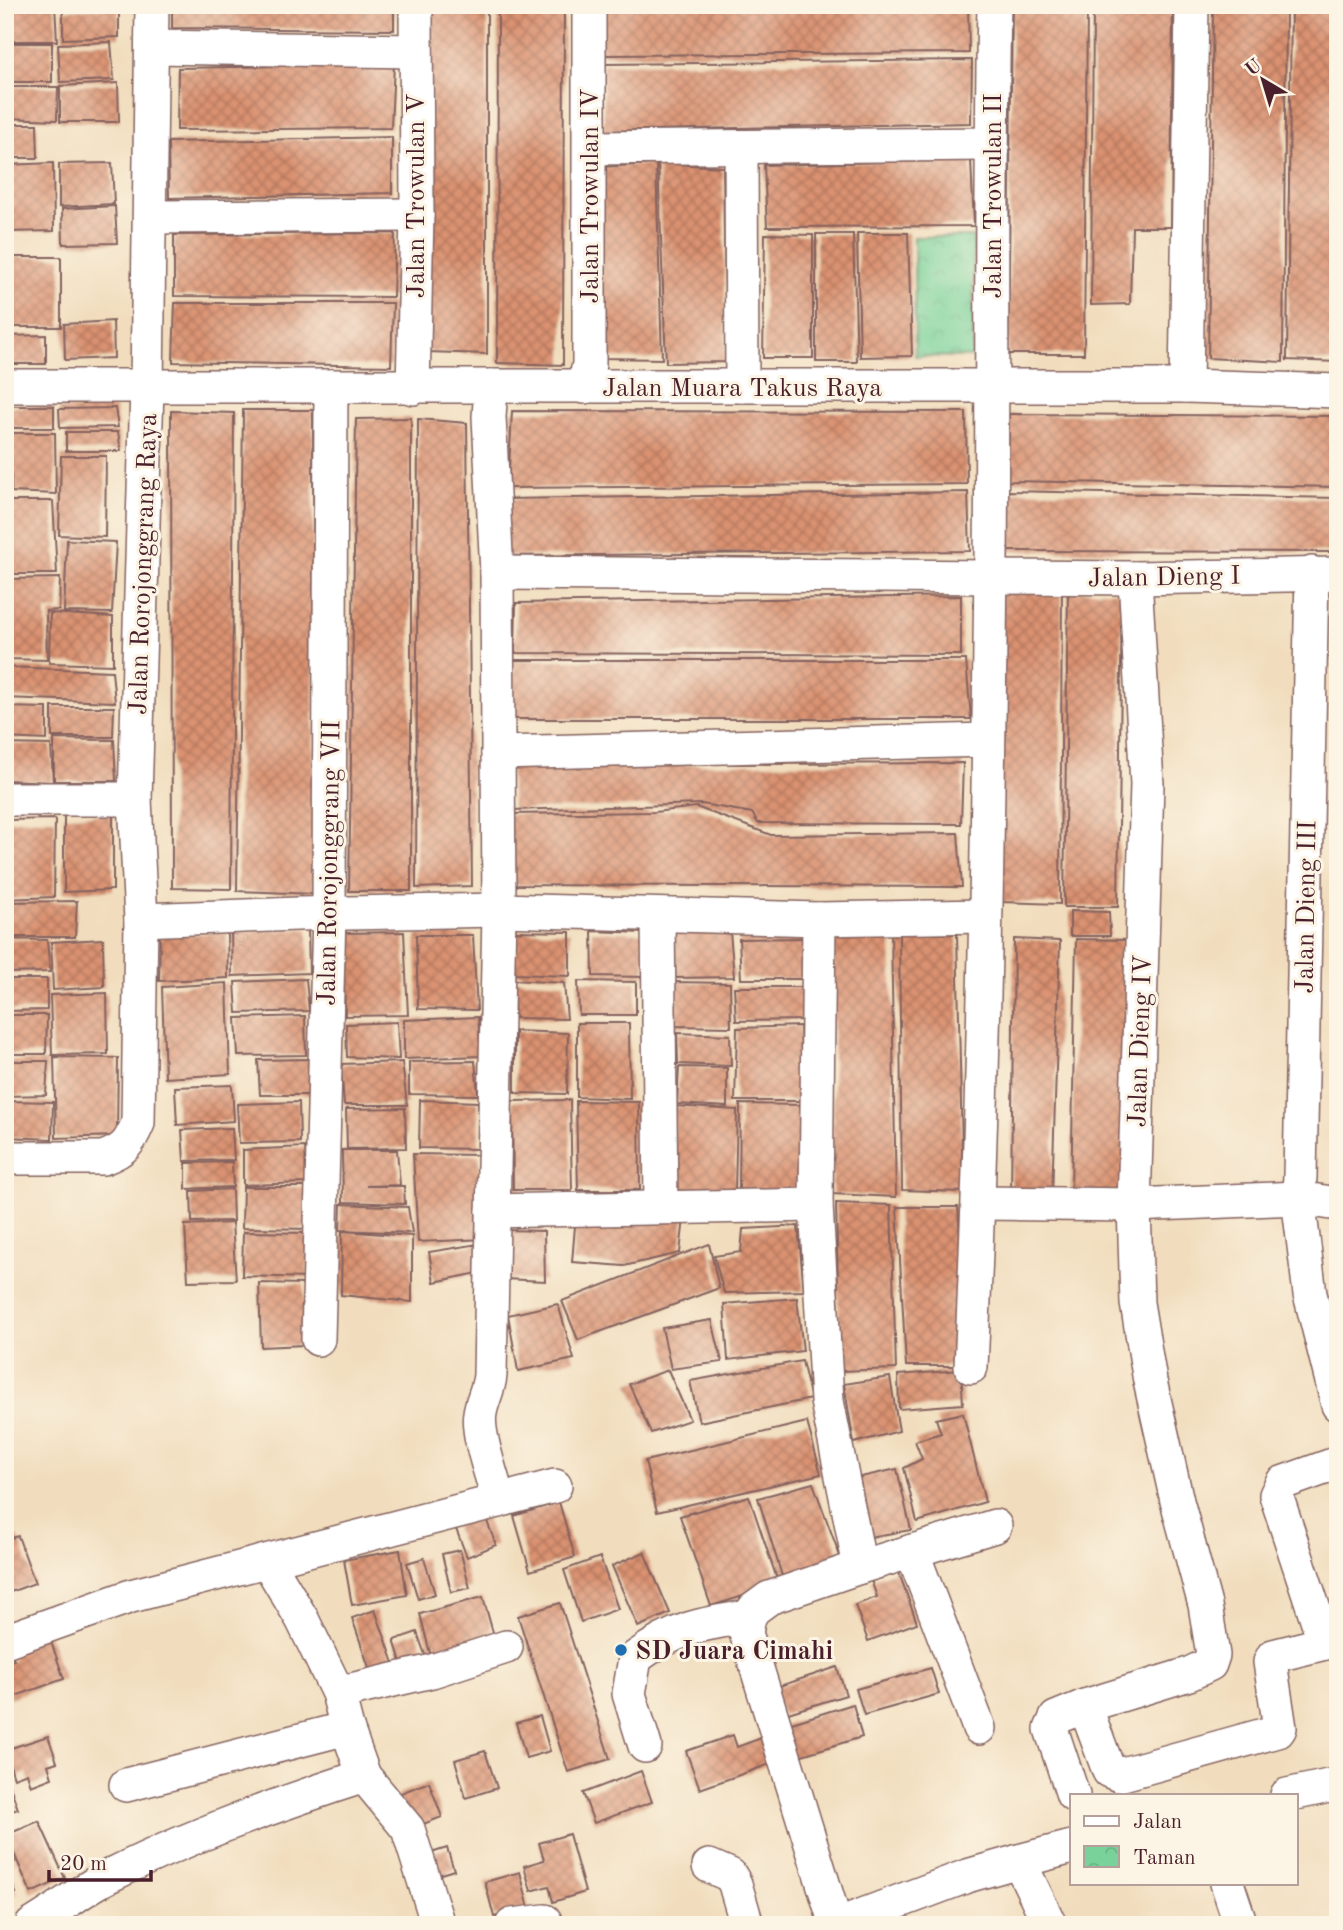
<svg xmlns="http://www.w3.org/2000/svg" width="1343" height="1930" font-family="'Old Standard TT',serif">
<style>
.park{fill:url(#park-crowns);stroke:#617862;stroke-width:2}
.building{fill:url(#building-cross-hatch)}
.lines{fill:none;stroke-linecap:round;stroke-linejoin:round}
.minor-casing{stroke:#84625e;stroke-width:36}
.minor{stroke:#fff;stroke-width:33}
.poi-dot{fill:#1f6fb2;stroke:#fcf5e5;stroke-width:2.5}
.labels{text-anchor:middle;stroke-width:6;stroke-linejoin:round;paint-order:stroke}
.street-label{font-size:26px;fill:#4a1f2b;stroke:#fcf5e5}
.poi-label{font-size:26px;font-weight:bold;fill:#4a1f2b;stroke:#fcf5e5;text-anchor:start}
</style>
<defs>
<pattern id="park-crowns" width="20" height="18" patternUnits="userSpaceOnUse" patternTransform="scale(1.75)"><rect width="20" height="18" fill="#78d299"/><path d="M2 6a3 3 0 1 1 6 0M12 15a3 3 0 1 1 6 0" fill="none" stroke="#69b484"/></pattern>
<pattern id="building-cross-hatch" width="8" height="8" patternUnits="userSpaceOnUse" patternTransform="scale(1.75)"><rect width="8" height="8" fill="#da9271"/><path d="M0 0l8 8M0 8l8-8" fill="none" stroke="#b3775d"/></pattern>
</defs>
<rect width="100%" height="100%" fill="#fcf5e5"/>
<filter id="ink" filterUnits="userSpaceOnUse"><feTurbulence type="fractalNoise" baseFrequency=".0143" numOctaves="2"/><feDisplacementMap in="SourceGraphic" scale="14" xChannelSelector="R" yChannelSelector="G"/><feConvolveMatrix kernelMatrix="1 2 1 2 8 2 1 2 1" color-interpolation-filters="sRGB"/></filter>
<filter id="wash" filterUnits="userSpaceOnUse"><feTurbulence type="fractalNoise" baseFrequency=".00686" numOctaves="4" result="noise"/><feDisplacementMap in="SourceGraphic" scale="28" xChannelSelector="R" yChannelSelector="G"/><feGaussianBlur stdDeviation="1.57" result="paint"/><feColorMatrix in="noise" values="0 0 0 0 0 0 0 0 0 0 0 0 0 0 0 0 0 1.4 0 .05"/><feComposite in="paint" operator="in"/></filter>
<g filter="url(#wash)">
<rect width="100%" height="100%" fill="#f1ddbd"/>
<!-- park -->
<polygon class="park" points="914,237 973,237 973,357 915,356"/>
<g id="blocks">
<!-- building -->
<g class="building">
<polygon points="5,5 55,5 57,41 5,41"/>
<polygon points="172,5 394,5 394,30 172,28"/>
<polygon points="432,5 487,5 487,354 428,352"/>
<polygon points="498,5 564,5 563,365 497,363"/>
<polygon points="600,5 968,5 969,53 600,55"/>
<polygon points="1012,5 1087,5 1084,354 1008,354"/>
<polygon points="1093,5 1173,5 1171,227 1132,227 1130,304 1091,305"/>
<polygon points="1213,5 1286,5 1283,362 1208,358"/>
<polygon points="1291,5 1338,5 1338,362 1287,360"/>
<polygon points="119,7 119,37 63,39 63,10"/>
<polygon points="111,42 114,80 60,82 58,44"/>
<rect x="5" y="43" width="47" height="39"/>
<polygon points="972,60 971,123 604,131 602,64"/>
<polygon points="394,64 391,128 177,130 178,68"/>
<polygon points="118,83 119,122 60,122 60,86"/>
<polygon points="5,87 58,87 57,120 5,118"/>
<polygon points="5,124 37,124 38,158 5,158"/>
<polygon points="392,137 392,193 169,198 168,142"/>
<polygon points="971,160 974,226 767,227 764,165"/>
<polygon points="53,163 54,231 6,232 7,165"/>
<polygon points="112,163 114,204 59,207 59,164"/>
<polygon points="658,163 723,167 726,362 666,363"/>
<polygon points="656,164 662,359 601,358 600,167"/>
<polygon points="115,206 117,243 63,244 62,209"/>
<polygon points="395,233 393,297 174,296 174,235"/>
<polygon points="857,233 908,233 912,356 860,357"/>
<polygon points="765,234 813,235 813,358 763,358"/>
<polygon points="816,234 853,234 857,362 816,362"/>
<rect x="5" y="257" width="56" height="70"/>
<polygon points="175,303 393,303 391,366 173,362"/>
<polygon points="113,321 114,358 65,360 64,324"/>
<polygon points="46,335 46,364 5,364 5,336"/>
<rect x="5" y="406" width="49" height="22"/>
<polygon points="115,408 118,427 60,428 59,409"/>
<polygon points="243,410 313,410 314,894 237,891"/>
<polygon points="171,411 234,413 231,889 172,888"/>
<polygon points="512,411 966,412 967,484 508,488"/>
<polygon points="1009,414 1338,416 1338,487 1008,481"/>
<polygon points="411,418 411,891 349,891 356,419"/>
<polygon points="418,419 467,423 472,886 416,888"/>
<polygon points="66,432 118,432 121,451 66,451"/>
<polygon points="11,433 55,433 56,494 11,492"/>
<polygon points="61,456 106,456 105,537 59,535"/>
<polygon points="1006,491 1338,498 1338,552 1006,551"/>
<polygon points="968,492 970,551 502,556 504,499"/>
<polygon points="5,501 53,501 57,574 5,574"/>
<polygon points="67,540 116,542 112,613 64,612"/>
<polygon points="60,578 59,610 46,611 47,660 5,659 5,579"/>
<polygon points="1000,589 1062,590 1060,904 1001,902"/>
<polygon points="1068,591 1122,591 1118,907 1064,907"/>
<polygon points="961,596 961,655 515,653 516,603"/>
<polygon points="50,613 113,617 113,665 49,663"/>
<polygon points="514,660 966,660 971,719 512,719"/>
<polygon points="5,667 112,671 115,702 5,698"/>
<polygon points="5,707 47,708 47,740 5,738"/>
<polygon points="52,707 114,707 113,737 52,737"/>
<polygon points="54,739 114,740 116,781 54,781"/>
<polygon points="5,744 51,745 53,782 5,780"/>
<polygon points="963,763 961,824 758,823 752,813 702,804 512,810 510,765"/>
<polygon points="696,807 771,835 958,833 962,887 513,885 507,814 655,812"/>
<polygon points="113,814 113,890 64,892 64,816"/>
<polygon points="55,819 54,897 5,899 5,820"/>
<polygon points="77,901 75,937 5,937 5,902"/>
<polygon points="1070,911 1109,912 1110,936 1070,936"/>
<polygon points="308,929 309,973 232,976 231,932"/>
<polygon points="514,931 570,932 570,976 514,974"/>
<polygon points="592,931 645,933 645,977 593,976"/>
<polygon points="227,932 228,978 159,981 160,936"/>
<polygon points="404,932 408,1015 345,1016 343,933"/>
<polygon points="673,932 730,932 734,977 673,978"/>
<polygon points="834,932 891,932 896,1197 832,1194"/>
<polygon points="899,934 957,934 963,1192 902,1190"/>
<polygon points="416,935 473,935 477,1010 418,1009"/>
<polygon points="803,938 806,979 741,979 739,939"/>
<polygon points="5,939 47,940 50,972 5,973"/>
<polygon points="103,939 104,987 53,990 51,942"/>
<polygon points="1014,939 1060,941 1052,1197 1011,1195"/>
<polygon points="1076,939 1130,940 1132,1193 1071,1193"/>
<polygon points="5,979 47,979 47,1010 5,1011"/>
<polygon points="306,979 309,1011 237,1013 235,982"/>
<polygon points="513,980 564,983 567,1019 515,1018"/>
<polygon points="578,981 636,982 636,1015 579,1015"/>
<polygon points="673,982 730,983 731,1027 674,1026"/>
<polygon points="227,983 230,1074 165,1078 162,987"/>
<polygon points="734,987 805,987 805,1020 736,1021"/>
<polygon points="107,993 108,1054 52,1055 50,995"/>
<polygon points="5,1015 47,1015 46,1054 5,1054"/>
<polygon points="305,1016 306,1055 238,1056 236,1018"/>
<polygon points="478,1017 481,1056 404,1059 404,1020"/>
<polygon points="397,1022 399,1059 347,1057 346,1024"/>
<polygon points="577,1023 629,1023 630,1099 577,1097"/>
<polygon points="800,1026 803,1101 735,1101 737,1028"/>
<polygon points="515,1031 568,1033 567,1094 515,1093"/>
<polygon points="677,1033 730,1035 731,1066 678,1064"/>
<polygon points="54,1057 118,1058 117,1136 56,1138"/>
<polygon points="310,1059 313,1095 260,1095 258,1060"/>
<polygon points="5,1061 48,1061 46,1095 5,1096"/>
<polygon points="475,1061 478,1095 409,1094 409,1062"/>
<polygon points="402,1062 407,1105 344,1105 341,1064"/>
<polygon points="679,1067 727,1068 727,1107 677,1104"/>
<polygon points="232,1085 234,1121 177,1125 175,1087"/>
<polygon points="420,1100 478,1102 479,1149 419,1148"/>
<polygon points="570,1100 572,1190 513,1190 512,1101"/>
<polygon points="5,1101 53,1102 52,1139 5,1137"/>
<polygon points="576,1101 639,1102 640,1190 578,1190"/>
<polygon points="299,1102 300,1142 239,1143 237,1104"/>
<polygon points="740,1104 804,1105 802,1192 739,1190"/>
<polygon points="673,1106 737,1110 735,1192 672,1191"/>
<polygon points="405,1108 406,1148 347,1149 346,1109"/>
<polygon points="232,1128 234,1160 184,1161 182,1130"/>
<polygon points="305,1147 307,1183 243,1185 243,1150"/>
<polygon points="342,1150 397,1150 400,1185 366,1186 404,1186 405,1204 343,1202"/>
<polygon points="413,1154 479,1155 486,1239 418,1242"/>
<polygon points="232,1162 233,1187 186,1189 186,1163"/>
<polygon points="243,1187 312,1187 314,1229 242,1228"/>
<polygon points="232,1189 233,1221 192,1222 191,1191"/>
<polygon points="836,1203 891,1205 896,1369 840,1371"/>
<polygon points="341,1204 408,1207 412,1233 340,1230"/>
<polygon points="897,1207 958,1207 968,1366 906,1366"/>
<polygon points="684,1218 680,1253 624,1266 572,1262 575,1226"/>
<polygon points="232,1223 236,1280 188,1281 185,1225"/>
<polygon points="798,1226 804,1291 724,1293 714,1256 741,1252 743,1229"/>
<polygon points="504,1230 544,1231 545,1281 504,1279"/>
<polygon points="342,1231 412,1236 412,1302 341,1295"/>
<polygon points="243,1232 310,1233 308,1278 242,1276"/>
<polygon points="485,1243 488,1271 434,1282 429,1252"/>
<polygon points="709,1244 719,1288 578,1340 562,1301"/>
<polygon points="259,1283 304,1284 305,1345 261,1347"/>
<polygon points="797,1298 803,1351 728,1360 724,1304"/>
<polygon points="558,1304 574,1359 518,1371 508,1315"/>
<polygon points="712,1320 722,1362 671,1369 662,1328"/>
<polygon points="802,1361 811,1399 699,1422 690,1381"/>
<polygon points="668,1370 690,1420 651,1433 629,1384"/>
<polygon points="961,1370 963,1404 899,1409 898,1375"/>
<polygon points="890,1377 899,1431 854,1443 844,1384"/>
<polygon points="963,1413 985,1502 917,1522 904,1468 922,1459 915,1441 941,1433 936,1419"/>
<polygon points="807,1422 821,1474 657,1512 645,1461"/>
<polygon points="897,1469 911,1530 863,1538 852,1479"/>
<polygon points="813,1483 841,1559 782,1576 758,1498"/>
<polygon points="749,1496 779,1585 711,1606 680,1516"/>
<polygon points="559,1502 575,1557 530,1571 514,1516"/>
<polygon points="482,1508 496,1545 467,1557 452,1519"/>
<polygon points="18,1536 35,1583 5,1594 5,1540"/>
<polygon points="400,1550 407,1595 352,1605 344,1560"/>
<polygon points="460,1550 470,1588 451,1592 442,1554"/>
<polygon points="644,1552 670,1613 638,1627 612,1566"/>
<polygon points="600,1557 618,1609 581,1622 564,1570"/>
<polygon points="424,1558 435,1594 418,1599 407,1563"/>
<polygon points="898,1570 917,1623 868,1641 855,1605 877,1597 871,1580"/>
<polygon points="483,1597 495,1640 431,1657 420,1614"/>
<polygon points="560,1603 610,1759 568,1772 518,1616"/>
<polygon points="375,1610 398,1674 374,1682 352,1618"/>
<polygon points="47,1630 64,1679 10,1698 5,1685 5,1663 14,1660 8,1644"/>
<polygon points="417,1632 429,1666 405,1674 394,1640"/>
<polygon points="837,1667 846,1695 782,1715 774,1688"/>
<polygon points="931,1668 939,1694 864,1715 856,1689"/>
<polygon points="853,1704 862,1737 792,1758 782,1726"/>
<polygon points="540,1716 550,1751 526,1758 516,1723"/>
<polygon points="733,1735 737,1747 764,1737 773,1763 700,1789 686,1751"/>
<polygon points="48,1736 57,1762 48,1765 52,1778 31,1786 27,1773 14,1778 5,1750"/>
<polygon points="485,1751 497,1788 466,1798 455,1760"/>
<polygon points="641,1771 652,1802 594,1823 583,1793"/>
<polygon points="5,1772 18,1809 5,1813"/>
<polygon points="429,1782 442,1817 410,1829 398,1794"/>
<polygon points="39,1821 65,1878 31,1893 6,1835"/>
<polygon points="569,1834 585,1892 553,1902 549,1886 531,1891 524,1866 544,1860 539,1843"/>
<polygon points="5,1839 15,1862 5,1866"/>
<polygon points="447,1848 454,1870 431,1877 425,1855"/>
<polygon points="5,1867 16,1893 5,1898"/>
<polygon points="520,1872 529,1908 494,1917 485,1882"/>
</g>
</g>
</g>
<g filter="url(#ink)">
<use href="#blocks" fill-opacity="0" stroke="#84625e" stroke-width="2"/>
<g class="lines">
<!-- minor casing -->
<g class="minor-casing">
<g id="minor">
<polyline points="152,47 416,51"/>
<polyline points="741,147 742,386"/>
<polyline points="590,148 991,144"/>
<polyline points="150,217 417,215"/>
<polyline points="5,386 1186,386 1338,391"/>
<path d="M491,386L489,417L497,573L499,910L490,1375C489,1389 482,1400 480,1413C476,1434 493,1479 499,1501"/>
<polyline points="1186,386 1192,5"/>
<polyline points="584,387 589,364 589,5"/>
<polyline points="413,388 417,215 416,5"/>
<polyline points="497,573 1135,578 1338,574"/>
<polyline points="1312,573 1300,1177 1298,1198 1310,1294 1338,1405"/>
<polyline points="1135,578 1147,784 1134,1205 1137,1303 1150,1381 1177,1501 1205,1605 1213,1655 1210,1664 1189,1674 1085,1706 1109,1771 1119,1775 1278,1731 1280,1728 1270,1662 1273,1656 1325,1643 1338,1637"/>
<polyline points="498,753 987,740"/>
<polyline points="5,799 135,799"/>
<polyline points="658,915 661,1207"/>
<polyline points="819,919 816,1205 827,1401 860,1567"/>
<polyline points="141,920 298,914 499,910 819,919 985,916"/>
<path d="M5,1158H103C125,1150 129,1144 138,1123L141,920L135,799L147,387L152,5"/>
<polyline points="979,1203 1134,1205 1298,1198 1338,1204"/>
<polyline points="493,1211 816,1205"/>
<polyline points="318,1339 329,914 331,386"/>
<path d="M971,1367C984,1098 988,829 991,560C993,375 990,190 994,5"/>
<polyline points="912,1551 979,1728"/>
<polyline points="268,1562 302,1619 338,1693 347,1728 364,1776 408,1829 438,1925"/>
<polyline points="5,1641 131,1596 555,1486"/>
<polyline points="1325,1643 1276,1495 1282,1483 1338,1463"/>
<polyline points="338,1693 432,1671 506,1647"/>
<path d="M645,1746L629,1694L635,1658C674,1629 702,1623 749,1617"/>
<polyline points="126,1785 347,1728"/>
<polyline points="1073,1795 1051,1729 1056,1718 1085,1706"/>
<polyline points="1287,1795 1338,1784"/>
<polyline points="1019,1861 1072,1847"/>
<polyline points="709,1866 730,1875 735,1884 747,1925"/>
<polyline points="1227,1883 1241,1925"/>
<path d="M32,1925C58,1910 82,1889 109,1876C191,1835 277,1804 364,1776"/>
<polyline points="512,1925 545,1921"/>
<polyline points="836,1925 746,1633 749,1617 754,1609 769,1598 860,1567 995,1526"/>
<polyline points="841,1925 855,1918 967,1876 1019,1861 1050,1925"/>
</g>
</g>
<!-- minor -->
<use href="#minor" class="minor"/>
</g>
</g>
<!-- markers -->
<circle class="poi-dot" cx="621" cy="1650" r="7"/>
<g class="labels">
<!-- street labels -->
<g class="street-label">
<text transform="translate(415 196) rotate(-90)" y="9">Jalan Trowulan V</text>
<text transform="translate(589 196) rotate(-90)" y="9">Jalan Trowulan IV</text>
<text transform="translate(992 196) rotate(-90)" y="9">Jalan Trowulan II</text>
<text x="742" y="396">Jalan Muara Takus Raya</text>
<text transform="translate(142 564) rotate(-88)" y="9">Jalan Rorojonggrang Raya</text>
<text transform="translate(1164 576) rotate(-1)" y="9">Jalan Dieng I</text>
<text transform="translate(328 863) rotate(-89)" y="9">Jalan Rorojonggrang VII</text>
<text transform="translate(1305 907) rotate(-89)" y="9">Jalan Dieng III</text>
<text transform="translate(1139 1041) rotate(-88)" y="9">Jalan Dieng IV</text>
</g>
<!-- poi labels -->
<g class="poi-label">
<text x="635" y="1659">SD Juara Cimahi</text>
</g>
</g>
<!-- margin -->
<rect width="1343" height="1930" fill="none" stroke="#fcf5e5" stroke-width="28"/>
<!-- legend -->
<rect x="1070" y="1794" width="228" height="91" fill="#fcf5e5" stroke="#b59f9b" stroke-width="2"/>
<rect x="1084" y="1816" width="35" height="10" fill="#ffffff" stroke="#b59f9b" stroke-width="2"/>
<text x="1133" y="1828" font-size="21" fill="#4a1f2b">Jalan</text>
<rect x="1084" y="1846" width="35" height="21" fill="url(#park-crowns)" stroke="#b59f9b" stroke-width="2"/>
<text x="1133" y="1864" font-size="21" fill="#4a1f2b">Taman</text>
<!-- north arrow -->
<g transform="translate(1263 80) rotate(322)" stroke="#fcf5e5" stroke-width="5" paint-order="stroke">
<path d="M0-5L12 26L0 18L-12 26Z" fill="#4a1f2b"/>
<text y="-10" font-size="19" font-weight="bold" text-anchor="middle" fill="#4a1f2b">U</text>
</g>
<!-- scale -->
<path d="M49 1870v10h102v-10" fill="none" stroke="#4a1f2b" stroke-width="3.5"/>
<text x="60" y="1870" font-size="21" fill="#4a1f2b" stroke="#fcf5e5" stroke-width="5" paint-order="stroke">20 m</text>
</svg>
